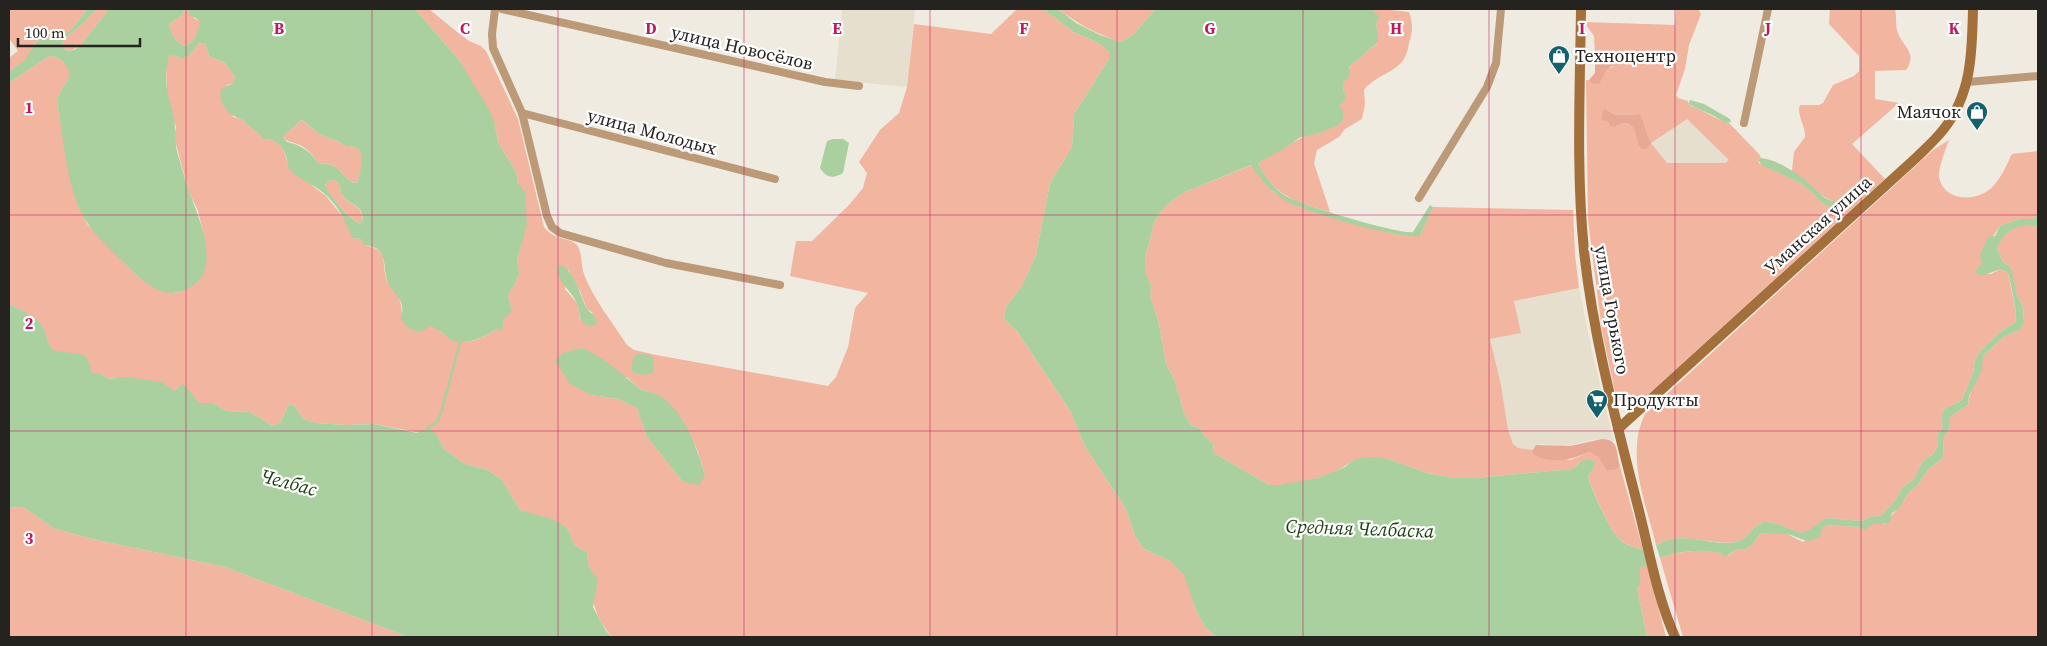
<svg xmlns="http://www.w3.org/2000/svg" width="2047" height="646" font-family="'Source Serif 4',serif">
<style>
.built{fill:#e6dfce}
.green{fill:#f1b5a0;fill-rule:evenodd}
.forest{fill:#e8a994}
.water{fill:#a9d09e;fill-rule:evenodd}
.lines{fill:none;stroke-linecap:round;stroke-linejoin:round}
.stream{stroke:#a9d09e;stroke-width:2.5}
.street{stroke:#bc9977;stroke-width:8}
.secondary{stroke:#a36f3b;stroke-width:10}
.grid{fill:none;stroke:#c2185b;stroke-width:1;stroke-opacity:0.55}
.labels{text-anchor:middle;stroke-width:4.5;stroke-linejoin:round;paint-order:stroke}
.street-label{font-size:18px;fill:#252320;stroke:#fff}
.poi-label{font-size:18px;fill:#252320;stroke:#fff;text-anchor:start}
.water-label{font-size:19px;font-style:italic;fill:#1a3f0d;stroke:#fff}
.grid-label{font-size:16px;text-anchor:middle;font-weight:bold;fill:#c2185b;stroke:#fff;stroke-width:4.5;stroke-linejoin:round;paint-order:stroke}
</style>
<rect width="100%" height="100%" fill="#efebe1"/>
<!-- built -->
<g class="built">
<polygon points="842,9 915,9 907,87 835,80"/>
<polygon points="1687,118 1729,160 1725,163 1667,163 1651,143"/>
<polygon points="1579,288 1592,351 1614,442 1610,439 1592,440 1561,447 1541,444 1536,445 1533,450 1518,448 1513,444 1508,429 1501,385 1490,339 1521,333 1514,301"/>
</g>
<!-- green -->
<g class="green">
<path d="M9,9H87C78,21 66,40 49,39L44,35L34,45L26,60L9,72V58L18,51L9,38Z"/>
<polygon points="96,9 109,9 80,46 70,51 62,48 63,40 86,21"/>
<path d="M415,9H429L457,32L469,41L481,46L486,51L518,119L544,227C554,241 570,237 577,245C582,251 581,264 583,271C591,296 613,323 627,345L634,350L656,355L828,386L836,377L848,347L855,308L868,293L790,276L796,241H812L849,205L863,188L867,173L859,162L880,130L899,113L907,87L914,24L991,34L1017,9H1043L1074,32L1100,44L1109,52V59L1074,114L1072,147L1050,183L1036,255L1022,286L1006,307L1004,319L1017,331L1071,412L1084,445L1126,509L1135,536L1144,549L1170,561L1185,575L1196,610L1205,627L1217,637H612C589,611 591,585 587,552L575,546L567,528L520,510L502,480L488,470L465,464L444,449L437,436L374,424L346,425L316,423L303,419L295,406L289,404L280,423L273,426L250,412L227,411L213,403H200L183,385L174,391C149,383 135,375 108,379L100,373H91L62,352L52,351C48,343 46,335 42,327C37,317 19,309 9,304V83L49,56C61,57 66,63 71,73C67,84 60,89 57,100L69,172L77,203L87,224L141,279L176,293L188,288L199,280L206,258L203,231L198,211L189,192L174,137L176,127L167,98L166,64L170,55H175L181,59L189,56L199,43H205L209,56L225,63L235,77L233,83L227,85L233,117L242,119C248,127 257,131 263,139C282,139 285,150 288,167L326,196L348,223L352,238L361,239L364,245C391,250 380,262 387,281C389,284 392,287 395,290C400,297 401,304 402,313C411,316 420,319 428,324C436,328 454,342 463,342C477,342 491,333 503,325L504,317L511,308L508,294L514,286L519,274L517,260L521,245L518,183L516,172L498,142L495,125L459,60ZM568,269L580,291L587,309L593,313L580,319L578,304L565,289ZM627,377L638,388L660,396L682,419L697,449L705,475L683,482L647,437L637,408L618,399L591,395Z"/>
<path d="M1058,9H1155L1133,35L1120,42C1097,34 1078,24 1058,9Z"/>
<path d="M1381,9L1409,12C1413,24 1413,31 1409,43C1408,48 1407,54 1404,59C1395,73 1374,76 1364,90L1365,104L1362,119L1345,129L1339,137L1317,150L1314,163L1330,212C1297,202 1274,197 1258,163C1279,152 1298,135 1322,132L1346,95C1332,72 1364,56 1378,42V32L1372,10Z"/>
<path d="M1676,9H1698L1701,14L1689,45L1685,69L1676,95L1678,98L1688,101V104L1691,106C1701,109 1721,122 1729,123L1759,154L1761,158L1758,160L1759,163L1802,184L1824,204L1834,201C1823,199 1803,180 1792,171L1794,152L1805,137C1806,126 1796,115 1800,105H1819L1823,103L1833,85L1854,76L1859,71V56L1829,24L1830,9H1895C1897,17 1895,26 1898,33C1903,47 1918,53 1906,70L1875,71V99L1899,103L1852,144L1885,179L1640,402C1631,405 1622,405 1616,397L1602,331L1588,220L1586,80H1589L1591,83L1607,68L1613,67L1612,54L1606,52L1595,56L1594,36L1584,22L1675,25ZM1604,113L1615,115L1640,114C1644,124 1645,133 1650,143L1648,148H1640C1636,137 1637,124 1623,123L1617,125L1601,117ZM1687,119L1729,160L1725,163H1667L1651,143Z"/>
<path d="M184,10L189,11L195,19L199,20L201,25L194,40L185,46C175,43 171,33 169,24L181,16Z"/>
<path d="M301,120C308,124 312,129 318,133C327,139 336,138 345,146C370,145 362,166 358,182L353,183C336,171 343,165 318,163C313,155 306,147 297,144C291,141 288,143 283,137Z"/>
<path d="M1949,140C1946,148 1938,169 1939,177C1944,204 1982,202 1995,184C2002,176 2007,164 2012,154L2038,151V215L2033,219H2019L2000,226L1979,257L1984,261L1975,272L1991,274L2001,269L2008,273C2011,290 2016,305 2016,322L2000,332L1980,351L1975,360L1973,373L1962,400L1944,409L1941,418L1943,427L1938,433V445L1934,453L1922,462L1914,479L1902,488L1896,499L1882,515L1870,517L1862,521L1826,518L1809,531L1801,533C1792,530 1774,521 1764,522C1752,525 1748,540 1736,542C1708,546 1683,530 1656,545C1646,503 1625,455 1645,414L1933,150Z"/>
<path d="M1252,165L1273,192L1300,207L1393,234L1420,236L1433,207L1573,210L1575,255L1579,288L1514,301L1521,333L1490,339L1501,385L1508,429L1513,444L1518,448L1533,450V454L1571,460L1589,452L1598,457L1607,471L1615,470L1620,466L1643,550C1634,547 1625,545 1618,538C1610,530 1591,488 1588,476L1594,468L1580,462L1573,469L1474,478H1453L1427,473L1388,459H1355C1335,476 1295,487 1269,485L1214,453L1213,443L1205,437L1201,429L1191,425L1184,413L1174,379L1166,364L1159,324L1150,295L1151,285L1145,273V258L1154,223L1163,209L1174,199L1185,192Z"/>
<path d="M335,180L340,185C339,206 366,202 362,222L358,223C345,213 332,200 325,185L328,181Z"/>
<path d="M2027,225L2038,227V637H1683L1660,558C1681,551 1707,547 1728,556L1737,549L1744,550L1752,545L1761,533L1787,534L1803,542L1825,525L1859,527L1879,522L1885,524L1905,499L1910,491L1917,486L1929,469L1943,458L1944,437L1949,429V418L1968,405C1970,386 1981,376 1983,356L2005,336L2020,330L2024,321L2023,307L2017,296L2010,267L2002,261L1997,247C2003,233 2012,227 2027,225Z"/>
<polygon points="9,507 25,508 53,528 92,539 225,567 408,637 9,637"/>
<polygon points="1647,565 1666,637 1647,637 1637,588 1640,585 1640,568"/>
</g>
<!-- forest -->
<g class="forest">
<polygon points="1606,52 1614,57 1614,65 1607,69 1599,84 1591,83 1589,80 1595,73 1595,56"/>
<path d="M1604,109L1615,115L1640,114C1645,123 1645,133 1651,143L1648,148L1644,149L1640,148C1635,138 1638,124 1623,123L1614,127L1610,126L1608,121L1602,120L1601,117Z"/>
<path d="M1602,439C1619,439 1616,452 1620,466L1615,470L1607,471L1598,457L1589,452C1571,460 1551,465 1533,454V450L1536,445L1570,446Z"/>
</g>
<!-- water -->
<g class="water">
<path d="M87,9H96L86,21L63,40L62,47C69,53 73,51 80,46L109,9H415L459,60L490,111L495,125L498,142L516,172L518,183L525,192L527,224L517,260L519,274L514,286L508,294L511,308L510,314L504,318L502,331L497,329C484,337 467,346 451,340C447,338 446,335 443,333C438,330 434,328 429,325L426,329L419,332L408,328L401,319C407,297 392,295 387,280C384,271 386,262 381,253C377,247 371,246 364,245L361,239L352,238C345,218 335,200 317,188C308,182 294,177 288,167C287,164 287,159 286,156C282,144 275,139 263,139C257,131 248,127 242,119C229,116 218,104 221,89L233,83L235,77L225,63L209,56L205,43H199L189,56L181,59L175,55H170C161,75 169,98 174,118C176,131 174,142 178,155C182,167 185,180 189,191C197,214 213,247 204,272C201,282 188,290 178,292C164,296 147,285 138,276C121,259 101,243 88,224C67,196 63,134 57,100C60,89 67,84 70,74C66,63 61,57 49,56L9,83V72L25,60L34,45L44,35L50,39C66,40 78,21 87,9ZM184,10L189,11L190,15L199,20L200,25L194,40L185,46C175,43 171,33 169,24L181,16ZM301,120C308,123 312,129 318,133C327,139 336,138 345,146C370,145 361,166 358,182L353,183C336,171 343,165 318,163C310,151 301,145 287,142L283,137ZM335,180L340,185C339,206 367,202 362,222L358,223C345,214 332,199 325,185L328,181Z"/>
<path d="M1043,9H1058L1076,23L1100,35L1120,42L1133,35L1155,9H1372L1379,17L1376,25L1378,32V42L1349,67L1350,75L1343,83V89L1346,95L1345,100L1339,106L1343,111V120L1338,125L1322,132L1299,138L1282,150L1258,163C1264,176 1273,187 1284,195C1297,204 1400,235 1413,232L1430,205L1433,207L1420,236C1400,240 1300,211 1283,199C1270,191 1260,178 1251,165L1185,192L1174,199L1163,209L1154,223L1145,258V272L1151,285L1150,295L1159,324L1166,364L1174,379L1184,413L1191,425L1201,429L1205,437L1213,443L1214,453L1269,485H1279L1318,478L1345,467L1355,459L1373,457L1388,459L1427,473L1453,478H1474L1573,469L1580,462L1589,459L1595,462L1594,468L1588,476C1591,489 1609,528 1618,538C1624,545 1634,547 1643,550L1647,565L1640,568V585L1637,588L1647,637H1217L1205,627L1196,610L1184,575L1170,561L1144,549L1135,536L1126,509L1084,445L1071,412L1017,331L1004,319L1006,307L1022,286L1036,255L1050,183L1072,147L1074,114L1109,59V52L1100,44L1074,32Z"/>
<polygon points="1690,100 1704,104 1730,119 1731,122 1726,123 1712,115 1688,104"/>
<path d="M833,139H843L849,143L843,173C833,179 826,178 820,168L827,141Z"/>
<path d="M1761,158C1779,160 1802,176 1815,189C1822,195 1825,200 1834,201L1836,206L1833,208L1824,204L1802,184L1762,165L1758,160Z"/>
<path d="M2038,215V227C2019,223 2006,229 1997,247L2002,261L2010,267L2013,275L2017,296L2023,307L2024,322L2020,330L2005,336L1983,356L1982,370L1969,396L1968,405L1949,418V429L1944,437L1943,458L1929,469L1917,486L1910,491L1898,509L1892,513L1890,522C1878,527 1878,518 1865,530L1859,527L1826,525L1822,529V534C1806,548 1802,536 1785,534C1777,534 1769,534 1761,533L1752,545L1744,550L1737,549L1727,556C1707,547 1680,551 1660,558L1656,545C1686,529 1707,547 1736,542C1748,540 1752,525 1764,522C1774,521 1792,530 1801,533L1809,530L1826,518L1862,521L1870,517L1882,515L1896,499L1902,488L1914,479L1922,462L1934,453L1938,445V433L1943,427L1941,418L1944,409L1962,400L1973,373L1975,360L1980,351L2000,332L2016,322C2016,305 2012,290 2008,273L2001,269L1981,276L1975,272L1983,261L1979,257L1988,237L1995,236L2000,226L2019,219H2033Z"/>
<path d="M562,265C576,275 579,292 586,307C589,313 596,315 597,323L593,326C588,326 586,326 583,322C578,317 580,309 577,303C571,290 557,283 558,266Z"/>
<path d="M9,304C19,309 37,317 43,327C46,335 48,343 52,350L84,355L90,363L91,373H100L108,379L125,377L162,382L174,391L183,384L200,403H213L227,411L250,412L273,426L280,423L289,404L295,406L303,419L316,423L346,425L374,424L417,433L429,427L437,436L444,449L465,464L488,470L502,480L520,510L555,520L567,528L575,546L587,552L589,568L598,579L593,607L606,631L612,637H408L225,567L92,539L53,528L25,508L9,507Z"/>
<path d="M583,348C604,358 619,371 636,386C642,392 653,391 660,396C685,412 697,448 705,475L699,485L683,482L647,437L637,408L618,399L591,395L570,384L555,360L565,352Z"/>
<polygon points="638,354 649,355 654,358 654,372 645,375 634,373 631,369 634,357"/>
</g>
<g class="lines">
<!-- stream -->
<polyline class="stream" points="429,427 437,422 441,413 460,343"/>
<!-- street -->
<g class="street">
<polyline points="495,9 492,34 493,48 522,113 547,216 552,227 560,233 666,263 780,285"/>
<polyline points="502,9 825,82 859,86"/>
<polyline points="1968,82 2038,76"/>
<polyline points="522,113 775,179"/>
<polyline points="1744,123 1768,9"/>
<polyline points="1419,198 1487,87 1496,63 1501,9"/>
</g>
<!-- secondary -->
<g class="secondary">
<path d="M1581,9C1580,89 1576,171 1584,251C1593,335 1615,417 1636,499C1648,544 1656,595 1675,637"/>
<path d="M1618,429L1917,157C1926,148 1935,140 1943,130C1972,94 1972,52 1973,9"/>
</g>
</g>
<!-- grid -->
<path class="grid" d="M186,9V637M372,9V637M558,9V637M744,9V637M930,9V637M1117,9V637M1303,9V637M1489,9V637M1675,9V637M1861,9V637M9,215H2038M9,431H2038"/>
<!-- icons -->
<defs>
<g id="shop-pin" transform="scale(1.125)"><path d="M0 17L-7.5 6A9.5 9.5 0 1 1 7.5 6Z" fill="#15606d" stroke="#fff"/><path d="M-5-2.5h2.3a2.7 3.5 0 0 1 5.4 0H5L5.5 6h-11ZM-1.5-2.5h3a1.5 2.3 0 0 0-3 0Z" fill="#fff"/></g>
<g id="supermarket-pin" transform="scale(1.125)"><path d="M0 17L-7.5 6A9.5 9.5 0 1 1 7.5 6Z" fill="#15606d" stroke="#fff"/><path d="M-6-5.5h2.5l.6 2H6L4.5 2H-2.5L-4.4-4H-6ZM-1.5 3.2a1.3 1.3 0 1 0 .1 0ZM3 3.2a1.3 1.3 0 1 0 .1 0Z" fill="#fff"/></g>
</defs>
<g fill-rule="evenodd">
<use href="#shop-pin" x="1559" y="56"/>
<use href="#shop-pin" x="1977" y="112"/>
<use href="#supermarket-pin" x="1597" y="400"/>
</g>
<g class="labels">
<!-- street labels -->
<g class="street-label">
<text transform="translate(742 48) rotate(13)" y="6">улица Новосёлов</text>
<text transform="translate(652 132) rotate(15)" y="6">улица Молодых</text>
<text transform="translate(1818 225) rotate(-42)" y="6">Уманская улица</text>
<text transform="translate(1612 310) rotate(80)" y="6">улица Горького</text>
</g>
<!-- poi labels -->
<g class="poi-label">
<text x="1575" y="62">Техноцентр</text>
<text x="1961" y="118" text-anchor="end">Маячок</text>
<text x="1613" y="406">Продукты</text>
</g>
<!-- water labels -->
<g class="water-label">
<text transform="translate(289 482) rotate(15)" y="7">Челбас</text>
<text transform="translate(1360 528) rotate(2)" y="7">Средняя Челбаска</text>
</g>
</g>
<g class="grid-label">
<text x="279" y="34">B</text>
<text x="465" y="34">C</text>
<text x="651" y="34">D</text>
<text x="837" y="34">E</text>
<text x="1024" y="34">F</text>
<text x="1210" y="34">G</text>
<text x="1396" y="34">H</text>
<text x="1582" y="34">I</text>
<text x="1768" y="34">J</text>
<text x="1954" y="34">K</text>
<text x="29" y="113">1</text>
<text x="29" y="329">2</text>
<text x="29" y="544">3</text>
</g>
<!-- border -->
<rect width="2047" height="646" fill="none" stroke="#252320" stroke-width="20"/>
<!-- scale -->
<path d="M18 38v8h122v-8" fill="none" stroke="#252320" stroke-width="2.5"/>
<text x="25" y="38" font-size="15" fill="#252320" stroke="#ffffff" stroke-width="4" paint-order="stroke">100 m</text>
</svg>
